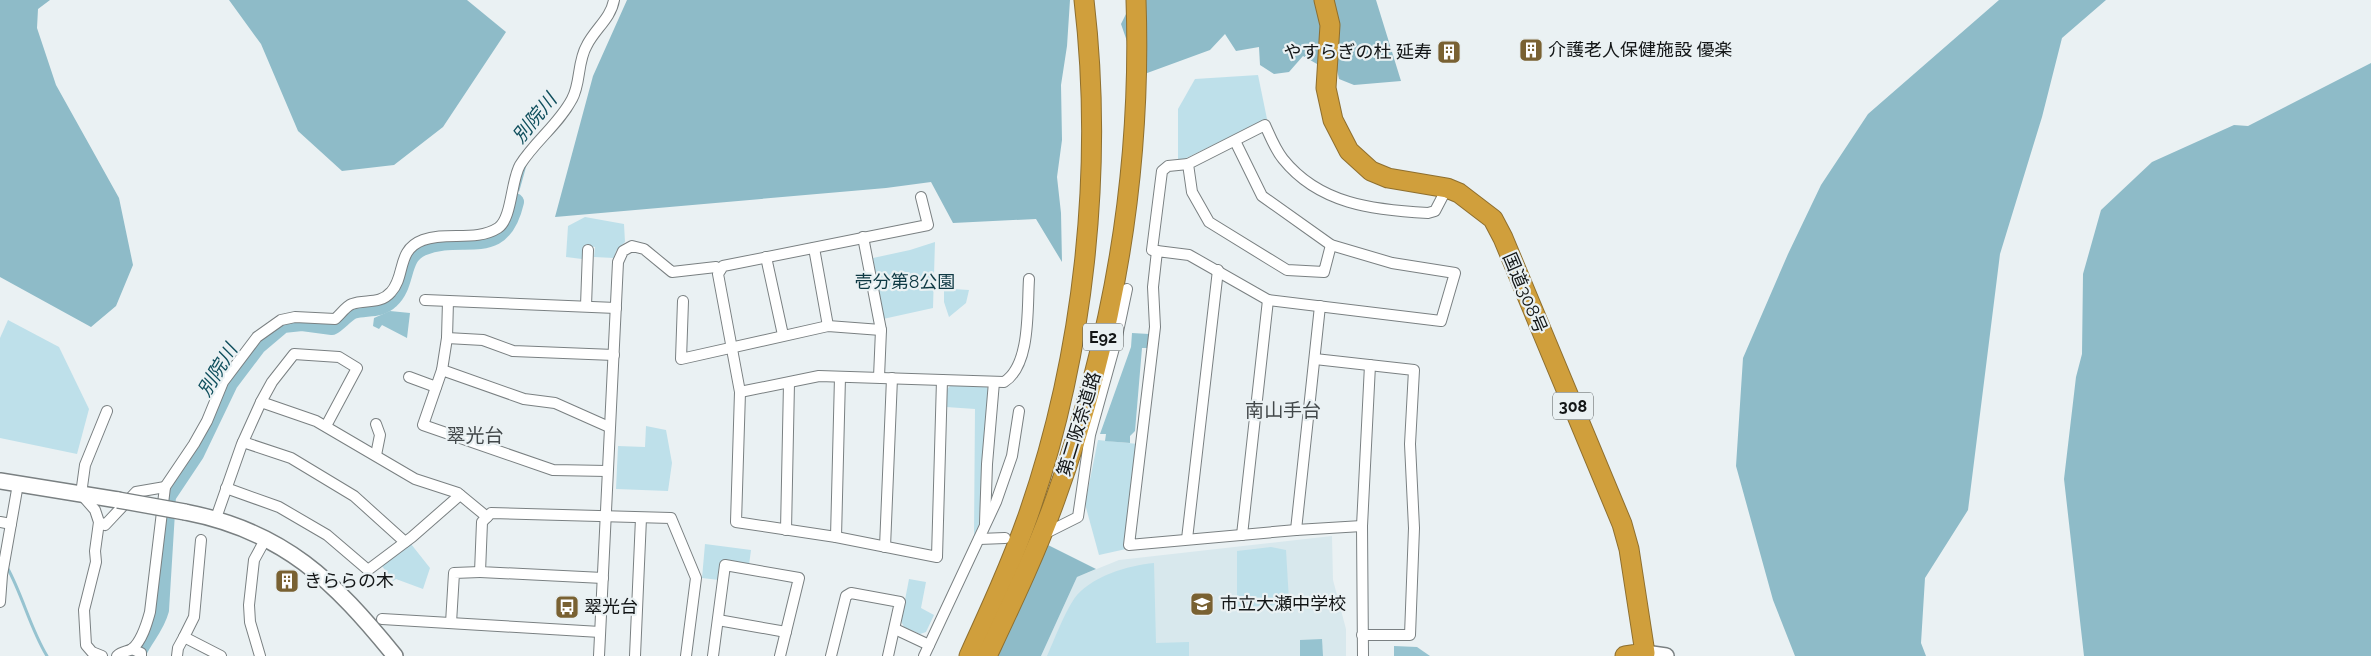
<svg xmlns="http://www.w3.org/2000/svg" width="2371" height="656" font-family="Raleway,'Noto Sans JP',sans-serif">
<style>
.built{fill:#d8e8ed}
.green{fill:#bee0ea}
.forest{fill:#8ebbc8}
.water{fill:#96c3d0}
.lines{fill:none;stroke-linecap:round;stroke-linejoin:round}
.stream{stroke:#96c3d0;stroke-width:3}
.river{stroke:#96c3d0;stroke-width:18}
.street-casing{stroke:#7a8082;stroke-width:12}
.secondary-casing{stroke:#7a8082;stroke-width:18}
.highway-casing{stroke:#8e6f2f;stroke-width:21}
.street{stroke:#fff;stroke-width:10}
.secondary{stroke:#fff;stroke-width:15}
.highway{stroke:#d09f3c;stroke-width:19}
.secondary-bridge-casing{stroke:#7a8082;stroke-width:18;stroke-linecap:butt}
.secondary-bridge{stroke:#fff;stroke-width:15}
.labels{text-anchor:middle;stroke-width:4.5;stroke-linejoin:round;paint-order:stroke}
.shield{fill:#eaf1f3;stroke:#545859;stroke-width:1}
.shield-label{font-size:16px;font-weight:bold;fill:#131617}
.poi-label{font-size:18px;fill:#131617;stroke:#eaf1f3;text-anchor:start}
.park-label{font-size:18px;fill:#0e3943;stroke:#eaf1f3}
.street-label{font-size:18px;fill:#131617;stroke:#eaf1f3}
.water-label{font-size:19px;font-style:italic;fill:#0e4e5c;stroke:#eaf1f3}
.neighbourhood-label{font-size:19px;fill:#42484a;stroke:#eaf1f3}
</style>
<rect width="100%" height="100%" fill="#eaf1f3"/>
<!-- built -->
<polygon class="built" points="1332,536 1333,580 1346,629 1346,656 1041,656 1077,577 1119,560"/>
<!-- green -->
<g class="green">
<polygon points="1258,75 1267,119 1178,162 1178,109 1195,79"/>
<polygon points="585,217 624,224 625,242 616,251 614,258 594,257 595,247 583,246 582,259 566,257 568,226"/>
<polygon points="935,242 933,308 883,319 873,258 910,250"/>
<polygon points="944,272 954,273 953,289 969,290 966,303 949,317 944,302"/>
<polygon points="8,320 59,347 89,409 77,454 0,438 0,338"/>
<polygon points="952,384 984,385 989,389 979,525 974,535 975,409 946,407 947,389"/>
<polygon points="646,426 666,430 672,463 668,491 616,489 618,446 645,447"/>
<polygon points="1098,440 1138,444 1126,549 1099,555 1085,504"/>
<polygon points="411,544 430,568 423,589 396,579 393,581 382,566"/>
<polygon points="705,544 751,550 749,565 721,561 719,580 702,578"/>
<polygon points="1271,547 1286,550 1289,601 1283,605 1237,607 1237,551"/>
<path d="M1154,563L1156,643L1189,642V656H1047C1055,638 1063,616 1074,599C1089,577 1129,565 1154,563Z"/>
<polygon points="909,579 926,582 921,608 934,615 926,632 920,634 904,627 901,621"/>
</g>
<!-- forest -->
<g class="forest">
<polygon points="0,0 50,0 38,9 37,28 56,85 119,198 133,265 116,306 91,327 0,277"/>
<polygon points="229,0 467,0 506,32 443,127 394,165 342,171 298,131 261,44"/>
<polygon points="627,0 1070,0 1067,46 1061,85 1062,140 1057,177 1061,213 1062,262 1036,219 953,223 931,182 886,188 555,217 593,76"/>
<polygon points="1133,0 1376,0 1401,81 1354,85 1339,79 1336,65 1321,56 1317,64 1303,56 1289,72 1274,74 1260,65 1259,47 1236,51 1225,34 1210,50 1139,76 1121,24"/>
<polygon points="1999,0 2106,0 2062,38 2042,117 2000,254 1968,510 1925,578 1921,643 1926,656 1795,656 1773,600 1736,466 1743,358 1788,254 1821,185 1868,114"/>
<polygon points="2371,63 2371,656 2084,656 2064,479 2076,377 2082,354 2083,274 2101,210 2152,162 2234,125 2248,126"/>
<polygon points="1044,543 1096,569 1077,577 1041,656 994,656"/>
</g>
<!-- water -->
<g class="water">
<polygon points="390,311 410,313 407,338 382,325 379,329 373,326 374,318"/>
<polygon points="1132,333 1149,334 1147,348 1142,348 1135,431 1130,436 1130,443 1105,441 1106,434 1100,434 1131,347"/>
<polygon points="1322,639 1323,656 1300,656 1300,640"/>
<polygon points="1394,646 1417,647 1430,656 1394,656"/>
</g>
<g class="lines">
<!-- stream -->
<g class="stream">
<polyline points="518,190 525,165"/>
<path d="M7,567C23,596 30,628 47,656"/>
</g>
<!-- river -->
<path class="river" d="M136,656C142,639 155,629 160,610L167,496L195,454L229,383L257,346L283,324L302,322L332,326C339,322 346,313 353,310C365,306 380,310 390,300C408,284 399,257 422,247C463,229 501,262 515,202"/>
<!-- street casing -->
<g class="street-casing">
<g id="street">
<polyline points="1235,141 1262,196 1331,245 1392,263 1455,273 1441,321 1268,300 1189,255 1157,251 1153,287 1155,327 1129,545 1296,530 1362,526"/>
<polyline points="921,197 928,225 723,266 718,274 740,392 736,522 836,537 937,557 942,380"/>
<polyline points="863,237 881,330 879,377"/>
<path d="M1331,245L1324,272L1287,270L1209,222L1192,192L1188,164L1265,125C1270,136 1275,149 1283,159C1319,204 1373,210 1428,213L1435,211L1447,188"/>
<polyline points="814,248 828,326"/>
<polyline points="1157,251 1152,250 1162,171 1168,166 1188,164"/>
<polyline points="766,257 783,335"/>
<polyline points="425,300 616,308"/>
<polyline points="683,301 681,359 828,326 881,330"/>
<polyline points="586,306 588,250"/>
<polyline points="447,338 483,340 513,351 614,355"/>
<polyline points="1315,359 1414,370 1410,444 1414,528 1410,635 1362,635"/>
<polyline points="442,370 447,338 448,301"/>
<polyline points="409,377 436,387"/>
<path d="M740,392L819,376L1004,382C1031,365 1027,309 1029,279"/>
<polyline points="261,402 316,421 415,479 458,493 487,517"/>
<polyline points="243,442 291,458 354,496 405,542"/>
<polyline points="376,455 380,435 376,424"/>
<polyline points="607,471 553,470 423,425 442,370 524,399 555,403 609,427"/>
<polyline points="226,488 279,507 327,535 368,570 412,537 460,495"/>
<polyline points="216,518 242,444 261,402 272,382 294,354 339,357 357,368 326,426"/>
<polyline points="0,522 11,524"/>
<polyline points="99,522 105,525 136,492 165,487"/>
<polyline points="985,523 987,464 994,382"/>
<polyline points="786,530 789,383"/>
<polyline points="1296,530 1320,306"/>
<polyline points="1048,532 1078,517 1090,435 1116,341 1127,289"/>
<polyline points="1242,535 1268,300"/>
<polyline points="836,537 840,377"/>
<polyline points="979,539 1005,538"/>
<polyline points="1187,539 1218,270"/>
<polyline points="201,540 194,617 184,637 221,656"/>
<polyline points="885,547 892,378"/>
<polyline points="603,578 480,572 482,522 491,513 671,518 696,578 686,656"/>
<polyline points="0,602 2,575 18,484"/>
<polyline points="382,619 600,632"/>
<polyline points="718,620 786,632"/>
<polyline points="451,623 454,573 480,572"/>
<polyline points="895,629 929,645"/>
<polyline points="132,649 141,653 141,656"/>
<polyline points="102,656 92,652 86,645 84,610 96,562 95,551 99,522 95,510 81,494 85,465 107,411"/>
<path d="M117,656C122,651 127,652 132,649C142,641 147,623 150,612L165,487L194,444L207,421L223,382L257,337L281,320L295,317L335,319C340,315 346,306 352,304C365,299 380,305 391,292C406,276 396,250 423,240C446,231 476,242 498,228C512,219 511,180 520,165C535,141 559,124 572,99C581,83 577,62 587,45C595,29 611,18 614,0"/>
<polyline points="177,656 178,648 184,637"/>
<polyline points="260,656 250,622 249,605 254,560 266,538"/>
<polyline points="599,656 618,262 623,251 632,246 644,249 672,272 716,267 720,270"/>
<polyline points="635,656 641,518"/>
<polyline points="713,656 725,565 799,578 780,656"/>
<polyline points="831,656 846,596 851,593 900,602 888,656"/>
<polyline points="924,656 996,502 1012,456 1019,411"/>
<polyline points="1363,656 1362,526 1370,365"/>
</g>
</g>
<!-- secondary casing -->
<g class="secondary-casing">
<g id="secondary">
<polyline points="0,481 118,500"/>
<path d="M185,512C284,531 334,581 395,656"/>
<polyline points="1645,653 1666,656"/>
</g>
</g>
<!-- highway casing -->
<g class="highway-casing">
<g id="highway">
<polyline points="1324,0 1330,25 1326,88 1333,120 1349,151 1371,171 1388,178 1447,188 1459,193 1493,219 1503,238 1622,524 1629,549 1645,653 1625,656"/>
<path d="M969,656C990,610 1011,564 1028,516C1084,355 1104,170 1084,0"/>
<path d="M987,656C1011,605 1036,553 1055,500C1113,340 1142,171 1136,0"/>
</g>
</g>
<!-- street -->
<use href="#street" class="street"/>
<!-- secondary -->
<use href="#secondary" class="secondary"/>
<!-- highway -->
<use href="#highway" class="highway"/>
<!-- secondary-bridge casing -->
<g class="secondary-bridge-casing">
<polyline id="secondary-bridge" points="118,500 185,512"/>
</g>
<!-- secondary-bridge -->
<use href="#secondary-bridge" class="secondary-bridge"/>
</g>
<!-- icons -->
<defs>
<g id="building-square" transform="scale(1.25)"><rect x="-9" y="-9" width="18" height="18" rx="4" fill="#796132" stroke="#eaf1f3"/><path d="M-4-6H4V6H1V3H-1V6H-4ZM-2.5-4.3h1.7v1.8h-1.7ZM.8-4.3h1.7v1.8H.8ZM-2.5-1h1.7V.8h-1.7ZM.8-1h1.7V.8H.8Z" fill="#fff"/></g>
<g id="school-square" transform="scale(1.25)"><rect x="-9" y="-9" width="18" height="18" rx="4" fill="#796132" stroke="#eaf1f3"/><path d="M0-5L7-2L0 1L-7-2ZM-4 1L0 2.5L4 1V4Q0 6-4 4Z" fill="#fff"/></g>
<g id="bus-square" transform="scale(1.25)"><rect x="-9" y="-9" width="18" height="18" rx="4" fill="#796132" stroke="#eaf1f3"/><path d="M-5-6H5V4H4V6H2V4H-2V6H-4V4H-5ZM-3.5-4V0h7V-4ZM-3.5 1.2v1.5H-2V1.2ZM2 1.2v1.5H3.5V1.2Z" fill="#fff"/></g>
</defs>
<g fill-rule="evenodd">
<use href="#building-square" x="1531" y="50"/>
<use href="#building-square" x="1449" y="52"/>
<use href="#building-square" x="287" y="581"/>
<use href="#school-square" x="1202" y="604"/>
<use href="#bus-square" x="567" y="607"/>
</g>
<g class="labels">
<!-- shield labels -->
<g class="shield">
<rect x="1083" y="323.5" width="40" height="27" rx="4"/>
<rect x="1553" y="392.5" width="40" height="27" rx="4"/>
</g>
<g class="shield-label">
<text x="1103" y="343">E92</text>
<text x="1573" y="412">308</text>
</g>
<!-- poi labels -->
<g class="poi-label">
<text x="1548" y="56">介護老人保健施設 優楽</text>
<text x="1432" y="58" text-anchor="end">やすらぎの杜 延寿</text>
<text x="304" y="587">きららの木</text>
<text x="1220" y="610">市立大瀬中学校</text>
<text x="584" y="613">翠光台</text>
</g>
<!-- park labels -->
<g class="park-label">
<text x="905" y="288">壱分第8公園</text>
</g>
<!-- street labels -->
<g class="street-label">
<text transform="translate(1525 293) rotate(67)" y="6">国道308号</text>
<text transform="translate(1079 424) rotate(-73)" y="6">第二阪奈道路</text>
</g>
<!-- water labels -->
<g class="water-label">
<text transform="translate(534 118) rotate(-51)" y="7">別院川</text>
<text transform="translate(217 370) rotate(-59)" y="7">別院川</text>
</g>
<!-- neighbourhood labels -->
<g class="neighbourhood-label">
<text x="1283" y="417">南山手台</text>
<text x="475" y="442">翠光台</text>
</g>
</g>
</svg>
